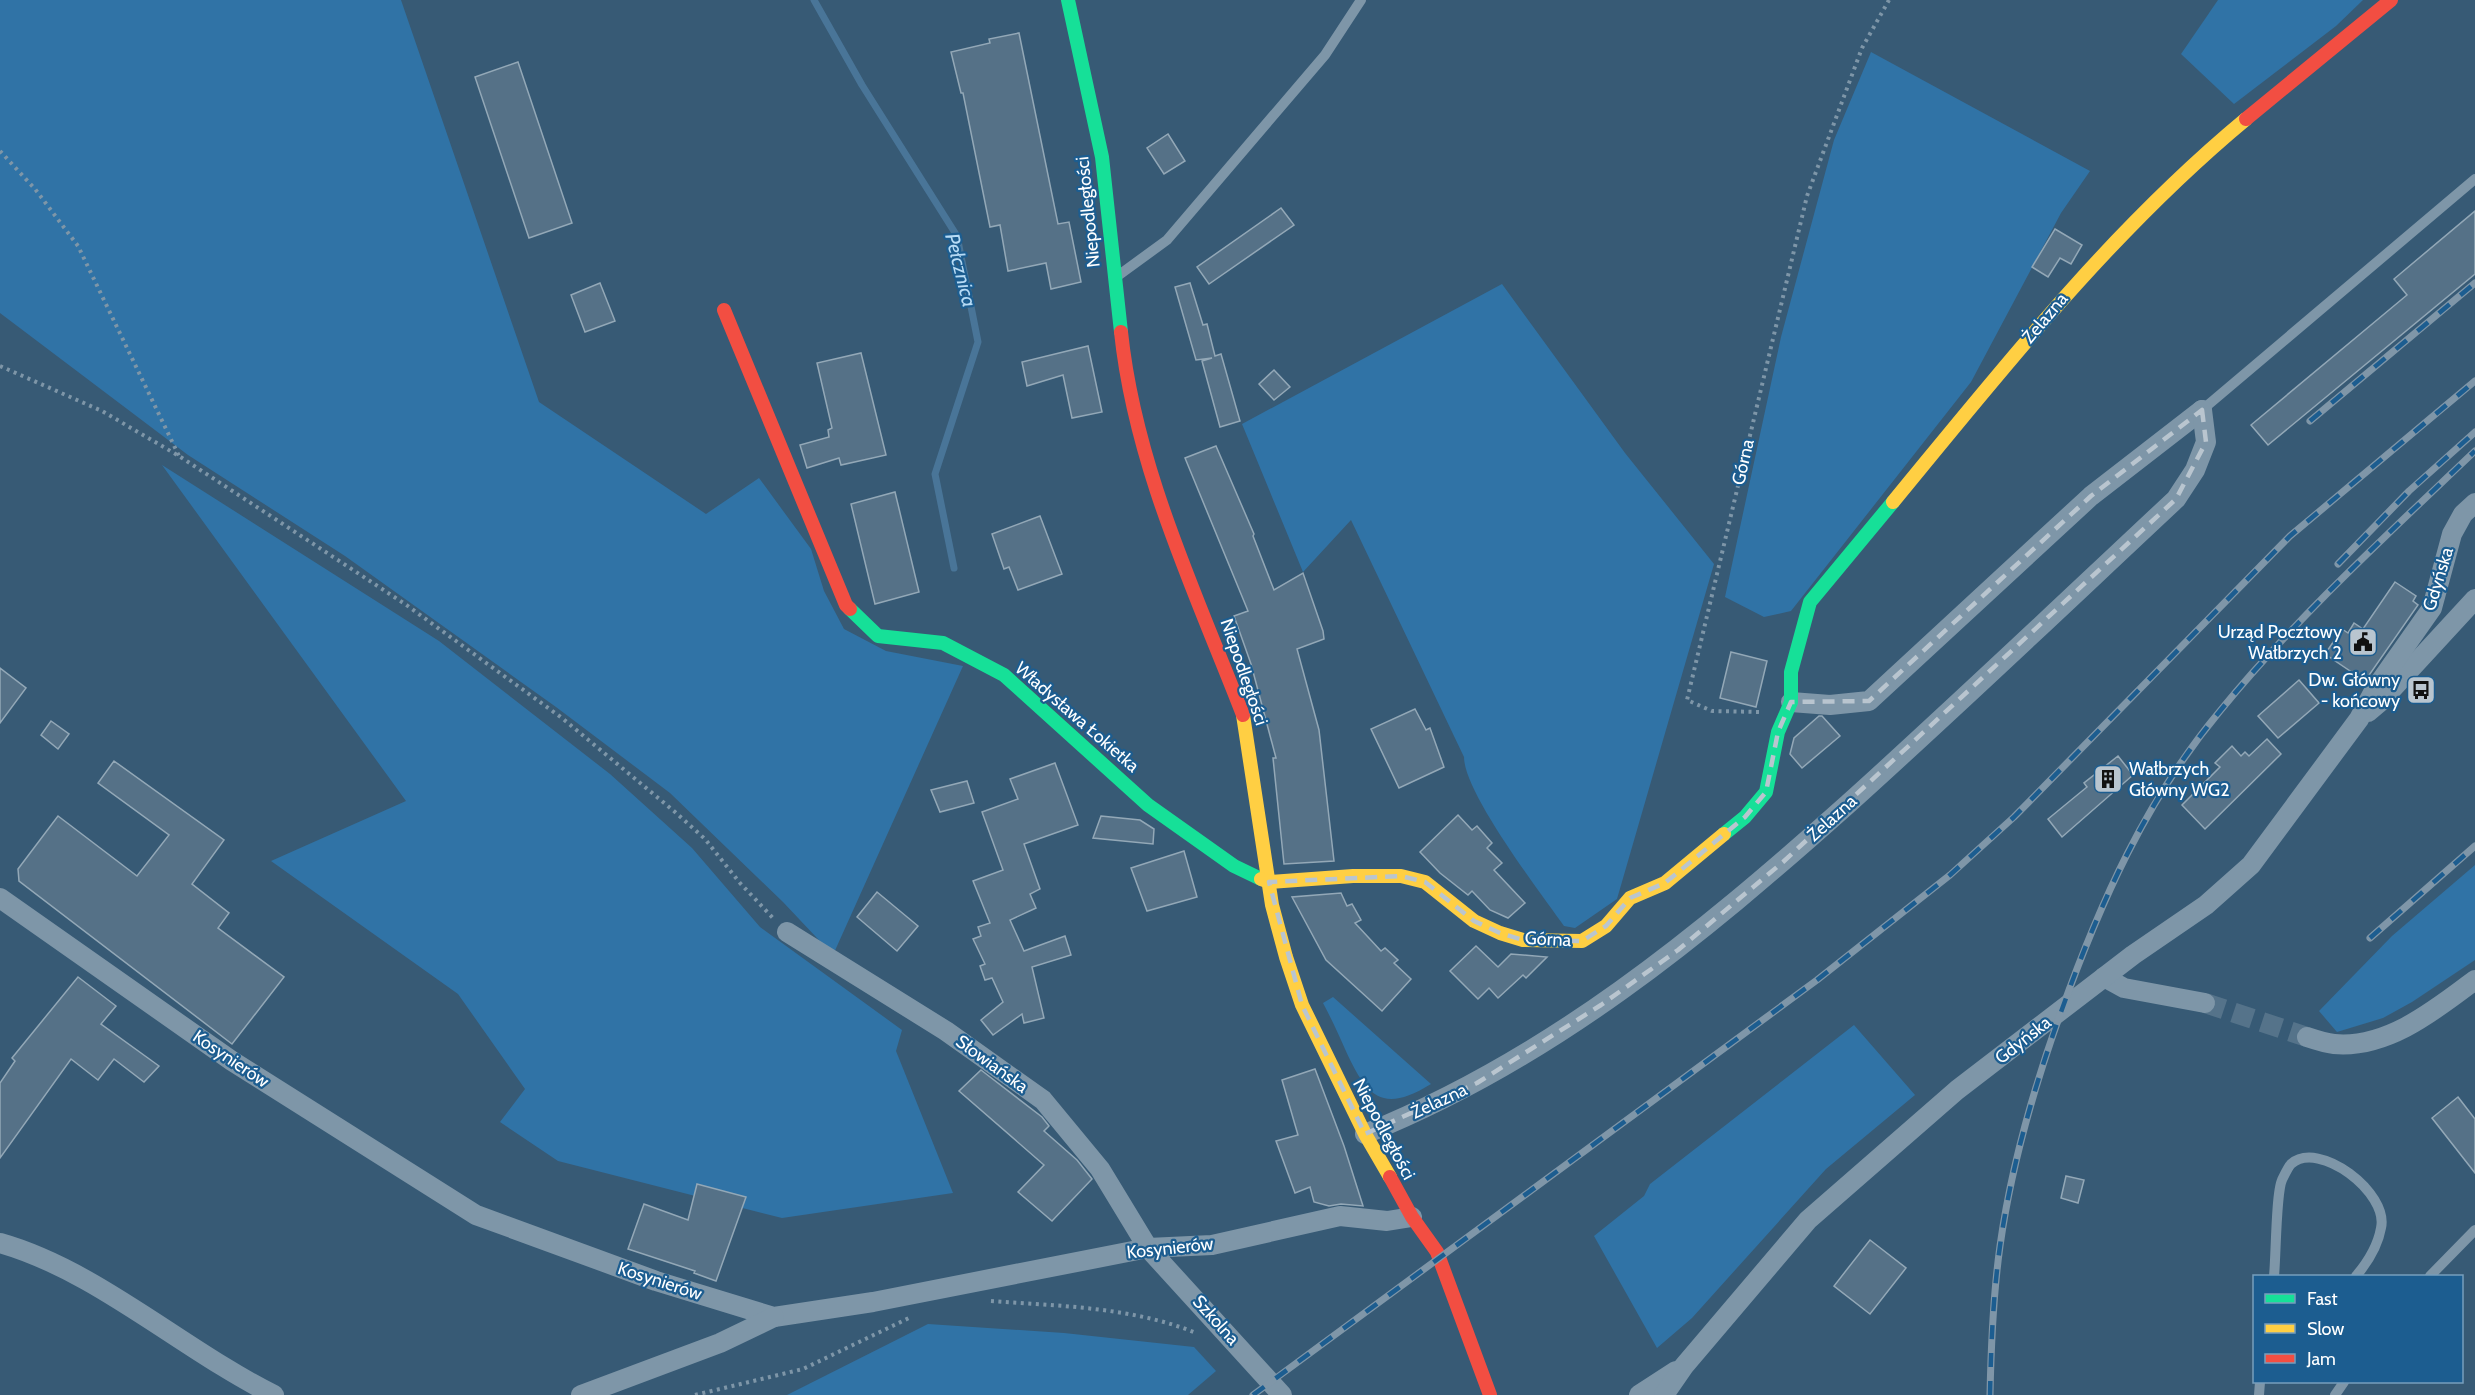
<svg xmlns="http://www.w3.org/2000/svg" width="2475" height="1395" font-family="Cabin,sans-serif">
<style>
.green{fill:#3073a6}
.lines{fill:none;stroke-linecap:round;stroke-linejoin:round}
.stream{stroke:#497598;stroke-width:7}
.building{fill:#557187;stroke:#93a8b7;stroke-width:1.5}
.street-tunnel{stroke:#55738a;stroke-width:20;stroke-dasharray:20 10;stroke-linecap:butt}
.path{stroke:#7e96a8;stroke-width:4;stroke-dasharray:3 4.5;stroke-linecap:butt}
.lane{stroke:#7e96a8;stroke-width:10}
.street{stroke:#7e96a8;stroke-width:20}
.fast{stroke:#16e098;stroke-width:14}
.slow{stroke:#ffcf43;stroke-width:14}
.jam{stroke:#f24e42;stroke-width:14}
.rail-casing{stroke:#7f96a8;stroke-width:7}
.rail{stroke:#1c5d90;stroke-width:4.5;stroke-dasharray:14;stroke-linecap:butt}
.marked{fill:none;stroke:#b9c5cf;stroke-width:4.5;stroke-dasharray:12 8;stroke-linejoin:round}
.labels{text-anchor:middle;stroke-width:4.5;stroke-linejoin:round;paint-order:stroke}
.street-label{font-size:18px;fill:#fff;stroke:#1c5d90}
.poi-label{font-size:18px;fill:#fff;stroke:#1c5d90;text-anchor:end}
.water-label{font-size:20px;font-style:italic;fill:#b7dbf5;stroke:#1c5d90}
</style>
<rect width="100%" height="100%" fill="#375a75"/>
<!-- green -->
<g class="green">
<polygon points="0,0 401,0 539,402 706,514 759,478 811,549 824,591 844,629 886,651 963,666 833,955 783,902 670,793 556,707 345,556 188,455 0,313"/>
<polygon points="2218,0 2363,0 2336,26 2234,104 2181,54"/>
<polygon points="1871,52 2090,171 2061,213 1971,382 1791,611 1764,617 1725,597 1781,337 1834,140"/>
<path d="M1502,284L1625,453L1714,564L1617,899L1575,928L1564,926C1540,892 1464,793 1464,757L1351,520L1303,572L1242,424Z"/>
<polygon points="162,465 439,641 610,774 692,848 760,927 902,1030 896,1051 953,1193 782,1218 558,1161 500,1122 525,1089 458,994 271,861 406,801"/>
<polygon points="2475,865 2475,960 2412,1002 2383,1018 2337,1032 2319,1011 2392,936"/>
<path d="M1333,997L1431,1084C1381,1115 1366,1095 1345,1049C1338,1033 1331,1018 1323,1003Z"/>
<polygon points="1854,1025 1915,1095 1826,1169 1692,1318 1657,1348 1594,1236 1644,1196 1650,1184"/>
<polygon points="928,1324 1064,1333 1194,1347 1216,1371 1188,1395 787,1395"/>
</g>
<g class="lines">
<!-- stream -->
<polyline class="stream" points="814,0 862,85 957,236 978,342 935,474 954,568"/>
</g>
<!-- building -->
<g class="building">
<polygon points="1019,33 1058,224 1069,222 1081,282 1051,289 1046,263 1008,271 1000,225 990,227 963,93 961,93 951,52 990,43 989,39"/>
<polygon points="518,62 572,223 529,238 475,77"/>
<polygon points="1168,134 1185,161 1164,174 1147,148"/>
<polygon points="1281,208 1294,225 1209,284 1197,267"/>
<polygon points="2475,211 2475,274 2268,445 2251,425 2407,295 2394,279"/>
<polygon points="2055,229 2082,245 2071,264 2060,258 2048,277 2032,267"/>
<polygon points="600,283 615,321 585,332 571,295"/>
<polygon points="1190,283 1203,325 1207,324 1215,356 1221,354 1240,421 1220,427 1202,361 1212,358 1196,360 1175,287"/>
<polygon points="1088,346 1102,412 1072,418 1063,375 1027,386 1022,362"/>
<polygon points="861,353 886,455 841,465 839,458 807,468 800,445 829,437 828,430 832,428 817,363"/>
<polygon points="1274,370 1290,387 1274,400 1259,384"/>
<polygon points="1216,446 1254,534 1253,536 1274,590 1303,573 1323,631 1324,639 1297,649 1319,730 1334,861 1284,864 1273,758 1276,758 1251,664 1234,616 1248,611 1185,458"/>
<polygon points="895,492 919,592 875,604 851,504"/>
<polygon points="1040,516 1062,574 1018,590 1009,567 1004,569 992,534"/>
<polygon points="2395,582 2416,596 2413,601 2418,605 2365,681 2325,654 2342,629 2348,633 2354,623 2363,629"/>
<polygon points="1731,652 1767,661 1756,707 1720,698"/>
<polygon points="0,668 26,688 0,723"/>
<polygon points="2299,680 2319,703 2278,738 2258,716"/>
<polygon points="1415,709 1426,730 1430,728 1444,767 1399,788 1371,729"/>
<polygon points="1819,716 1822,716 1840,736 1802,768 1790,754 1794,738"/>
<polygon points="51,721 69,734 58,749 41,735"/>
<polygon points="2267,739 2281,754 2205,829 2182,805 2220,767 2215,763 2232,746 2241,756 2245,752 2249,756"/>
<polygon points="2118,756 2133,775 2062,837 2048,819 2087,787 2084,783"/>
<polygon points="114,761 224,840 192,884 229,913 218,928 284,977 232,1044 19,881 18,869 58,816 137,876 169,835 98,783"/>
<polygon points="1055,763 1078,825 1024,844 1040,889 1030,894 1036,908 1010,920 1024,951 1065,936 1071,955 1032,967 1044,1018 1024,1023 1022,1014 993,1035 981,1020 1003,1002 992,978 985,980 980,966 985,964 973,939 981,936 978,927 990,923 973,881 1003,870 982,812 1018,799 1010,779"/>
<polygon points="967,781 974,803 940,812 931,790"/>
<polygon points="1458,815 1472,830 1477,826 1492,843 1487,848 1502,863 1494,870 1525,903 1508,918 1490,910 1472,891 1468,895 1440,873 1420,852"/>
<polygon points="1101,816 1140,820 1154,829 1153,844 1093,838"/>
<polygon points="1184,851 1197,897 1147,911 1131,868"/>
<polygon points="877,892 918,926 897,951 857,917"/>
<polygon points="1341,893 1347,906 1352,904 1361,920 1355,923 1381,951 1385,948 1398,960 1394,963 1411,979 1382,1011 1326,960 1292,897"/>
<polygon points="1476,946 1498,967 1511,954 1547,957 1526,978 1523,975 1498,998 1489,988 1478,999 1450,971"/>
<polygon points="78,977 116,1006 101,1024 159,1066 144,1082 114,1059 98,1080 71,1059 0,1158 0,1083 15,1061 12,1058"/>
<polygon points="1315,1069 1344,1146 1363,1206 1341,1204 1329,1206 1314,1202 1310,1187 1295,1193 1276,1141 1298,1135 1282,1080"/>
<polygon points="981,1070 1042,1117 1049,1126 1044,1131 1077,1160 1092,1179 1052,1221 1018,1192 1044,1165 959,1091"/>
<polygon points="2458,1097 2475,1119 2475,1173 2432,1118"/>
<polygon points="2066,1176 2084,1180 2078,1203 2061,1198"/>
<polygon points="697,1184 746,1197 716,1281 694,1273 695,1271 628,1249 644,1204 688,1220"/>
<polygon points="1870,1240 1906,1268 1870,1314 1834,1286"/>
</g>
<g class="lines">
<!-- street-tunnel -->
<polyline class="street-tunnel" points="2205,1003 2307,1037"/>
<!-- path -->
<g class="path">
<polyline points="0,151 35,189 78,246 179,456"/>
<polyline points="0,366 102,411 179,456 405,604 562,718 675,812 705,839 740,883 773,918"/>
<polyline points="1759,712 1712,711 1687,700 1807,196 1862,48 1889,0"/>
<path d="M991,1301C1059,1306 1133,1307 1196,1333"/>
<polyline points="695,1395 803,1369 911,1317"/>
</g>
<!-- lane -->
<g class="lane">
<polyline points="1119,275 1167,240 1325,55 1361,0"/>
<polyline points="2202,410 2475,179"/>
<path d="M2274,1276C2276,1257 2276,1193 2282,1180C2284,1176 2288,1167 2291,1164C2319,1139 2389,1193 2381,1228C2378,1245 2367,1263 2356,1276"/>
<polyline points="2430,1276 2475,1230"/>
<polyline points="2259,1395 2260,1382"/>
<polyline points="2335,1395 2344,1382"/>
</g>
<!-- street -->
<g class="street">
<polyline points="1791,702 1830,705 1869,701 2091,496 2202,410"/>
<polyline points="2368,712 2381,701 2475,599"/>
<polyline points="0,898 232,1061 476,1215 656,1281 774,1317 873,1302 1148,1248 1212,1245 1340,1216 1387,1221 1412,1217"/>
<polyline points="787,932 946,1031 1043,1100 1100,1169 1148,1248 1282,1395"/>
<polyline points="2104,977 2124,988 2205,1003"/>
<path d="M2307,1037C2316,1040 2325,1043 2334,1044C2387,1049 2435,1010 2475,980"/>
<path d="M1365,1134C1551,1059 1700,936 1848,804C1959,704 2067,601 2176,499L2195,470L2206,442L2202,410"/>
<path d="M0,1243C96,1270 183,1350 274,1395"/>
<polyline points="581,1395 720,1343 774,1317"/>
<polyline points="1639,1395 1676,1371"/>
<polyline points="1664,1395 1684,1366 1808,1220 1957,1090 2133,955 2206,905 2251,865 2359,719 2375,689 2432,608 2452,534 2463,514 2475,503"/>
</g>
<!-- fast -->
<g class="fast">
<polyline points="1068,0 1102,157 1121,332"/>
<polyline points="850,609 878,636 943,643 1004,675 1148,805 1234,866 1261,879"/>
<polyline points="1724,834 1745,817 1766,792 1778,732 1791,702 1791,672 1810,602 1893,502"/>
</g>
<!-- slow -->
<g class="slow">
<path d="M1893,502C2004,367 2111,231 2246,119"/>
<polyline points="1243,715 1272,905 1286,957 1302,1005 1365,1134 1390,1177"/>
<polyline points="1261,879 1269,882 1353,876 1401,876 1425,882 1474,921 1500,933 1523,940 1582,941 1606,926 1630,898 1665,883 1724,834"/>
</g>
<!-- jam -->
<g class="jam">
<polyline points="2246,119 2391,0"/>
<polyline points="724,310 846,605 850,609"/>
<path d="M1121,332C1135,466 1195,591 1243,715"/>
<polyline points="1390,1177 1412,1217 1437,1252 1490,1395"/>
</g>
<!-- rail casing -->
<g class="rail-casing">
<g id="rail">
<polyline points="2310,421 2475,283"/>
<polyline points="2338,564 2409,491 2475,432"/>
<polyline points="2370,938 2475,846"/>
<polyline points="1253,1395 1817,980 1950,875 2014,817 2290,536 2475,381"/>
<path d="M1990,1395C1991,1345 1993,1296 2000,1246C2011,1167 2034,1087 2061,1012C2100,903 2145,801 2220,711C2297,617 2388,534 2475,451"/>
</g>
</g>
<!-- rail -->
<use href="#rail" class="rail"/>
</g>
<!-- marked area -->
<path class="marked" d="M2202,410L2206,442L2176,499L1783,862L1678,950L1601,1005L1477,1083L1365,1134L1302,1005L1269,882L1401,876L1425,882L1474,921L1500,933L1523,940L1582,941L1606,926L1630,898L1665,883L1745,817L1766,792L1778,732L1791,702L1869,701L2091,496Z"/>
<!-- icons -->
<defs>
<g id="civic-square" transform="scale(1.5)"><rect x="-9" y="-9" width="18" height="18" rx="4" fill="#b9c5cf" stroke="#1c5d90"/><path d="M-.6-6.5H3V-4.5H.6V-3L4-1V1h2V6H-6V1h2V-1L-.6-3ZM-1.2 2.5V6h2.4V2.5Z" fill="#111"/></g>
<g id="bus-square" transform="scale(1.5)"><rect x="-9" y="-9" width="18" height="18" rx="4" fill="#b9c5cf" stroke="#1c5d90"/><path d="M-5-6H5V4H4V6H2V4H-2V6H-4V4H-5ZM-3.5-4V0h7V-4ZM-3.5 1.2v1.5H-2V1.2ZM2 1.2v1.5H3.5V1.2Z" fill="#111"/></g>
<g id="building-square" transform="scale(1.5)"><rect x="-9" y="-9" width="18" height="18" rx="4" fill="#b9c5cf" stroke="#1c5d90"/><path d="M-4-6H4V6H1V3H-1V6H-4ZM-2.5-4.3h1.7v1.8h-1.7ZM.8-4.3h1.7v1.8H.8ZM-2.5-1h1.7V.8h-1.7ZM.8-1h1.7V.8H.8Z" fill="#111"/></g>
</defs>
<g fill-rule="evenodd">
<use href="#civic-square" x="2363" y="642"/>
<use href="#bus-square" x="2421" y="690"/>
<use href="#building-square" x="2108" y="779"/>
</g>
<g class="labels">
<!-- street labels -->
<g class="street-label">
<text transform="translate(1088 212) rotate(-96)" y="6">Niepodległości</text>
<text transform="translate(2045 318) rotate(-50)" y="6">Żelazna</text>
<text transform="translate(1743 462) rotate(-77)" y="6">Górna</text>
<text transform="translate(2438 579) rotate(-73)" y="6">Gdyńska</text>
<text transform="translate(1244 672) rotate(71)" y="6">Niepodległości</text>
<text transform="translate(1077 717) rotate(41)" y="6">Władysława Łokietka</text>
<text transform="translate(1832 818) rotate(-42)" y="6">Żelazna</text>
<text transform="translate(1548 939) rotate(3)" y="6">Górna</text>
<text transform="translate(2023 1040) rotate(-38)" y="6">Gdyńska</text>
<text transform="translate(231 1059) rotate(34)" y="6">Kosynierów</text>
<text transform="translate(992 1064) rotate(36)" y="6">Słowiańska</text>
<text transform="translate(1439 1101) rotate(-25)" y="6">Żelazna</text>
<text transform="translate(1384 1129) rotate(62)" y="6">Niepodległości</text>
<text transform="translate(1170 1248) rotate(-6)" y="6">Kosynierów</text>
<text transform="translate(660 1281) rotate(18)" y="6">Kosynierów</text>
<text transform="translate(1216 1320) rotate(48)" y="6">Szkolna</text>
</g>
<!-- poi labels -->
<g class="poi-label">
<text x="2342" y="638">Urząd Pocztowy<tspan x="2342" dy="21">Wałbrzych 2</tspan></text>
<text x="2400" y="686">Dw. Główny<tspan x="2400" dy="21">- końcowy</tspan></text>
<text x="2129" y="775" text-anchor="start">Wałbrzych<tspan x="2129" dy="21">Główny WG2</tspan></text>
</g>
<!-- water labels -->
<g class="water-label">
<text transform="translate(961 270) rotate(76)" y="7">Pełcznica</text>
</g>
</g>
<!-- legend -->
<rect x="2253" y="1275" width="210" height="108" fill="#1c5d90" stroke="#779ebc" stroke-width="1.5"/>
<rect x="2265" y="1294" width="30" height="9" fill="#16e098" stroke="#779ebc" stroke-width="1.5"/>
<text x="2307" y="1305" font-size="18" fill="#ffffff">Fast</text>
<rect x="2265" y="1324" width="30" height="9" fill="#ffcf43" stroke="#779ebc" stroke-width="1.5"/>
<text x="2307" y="1335" font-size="18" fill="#ffffff">Slow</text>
<rect x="2265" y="1354" width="30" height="9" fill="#f24e42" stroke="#779ebc" stroke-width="1.5"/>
<text x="2307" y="1365" font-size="18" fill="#ffffff">Jam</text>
</svg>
